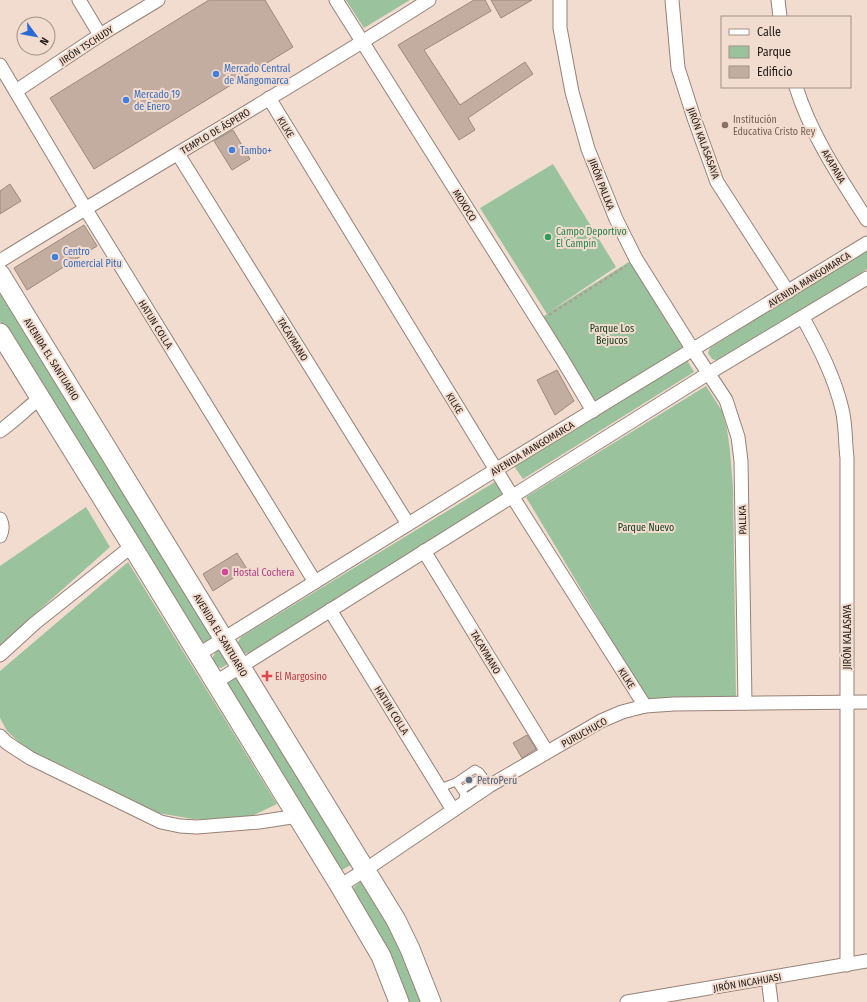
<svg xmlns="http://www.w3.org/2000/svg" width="867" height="1002" font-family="'Fira Sans Condensed',sans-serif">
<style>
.green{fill:#9ac29c}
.building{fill:#c3ada1;stroke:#9d897d}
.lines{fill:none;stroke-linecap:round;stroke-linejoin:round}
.lane-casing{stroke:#978277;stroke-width:9}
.street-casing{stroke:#978277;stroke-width:15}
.secondary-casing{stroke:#978277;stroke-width:21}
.path{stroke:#af9e93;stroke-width:2.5;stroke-dasharray:3 3;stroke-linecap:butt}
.lane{stroke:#fff;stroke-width:7}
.street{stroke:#fff;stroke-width:13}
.secondary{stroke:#fff;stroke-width:19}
.shop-dot{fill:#3f7fe0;stroke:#f2dccf;stroke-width:1.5}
.education-dot{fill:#8d6e63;stroke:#f2dccf;stroke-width:1.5}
.leisure-dot{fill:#2e9e5b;stroke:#f2dccf;stroke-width:1.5}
.hotel-dot{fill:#d1479c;stroke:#f2dccf;stroke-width:1.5}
.health-dot{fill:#e0444e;stroke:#f2dccf;stroke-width:1.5}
.service-dot{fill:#5c6f8a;stroke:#f2dccf;stroke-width:1.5}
.labels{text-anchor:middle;stroke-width:4;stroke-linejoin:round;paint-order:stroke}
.street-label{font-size:10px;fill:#29211c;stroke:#f2dccf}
.shop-label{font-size:10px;fill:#366cbe;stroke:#f2dccf;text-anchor:start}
.education-label{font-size:10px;fill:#785e54;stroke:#f2dccf;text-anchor:start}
.leisure-label{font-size:10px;fill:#27864d;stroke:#f2dccf;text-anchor:start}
.park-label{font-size:10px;fill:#0c3a14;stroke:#f2dccf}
.hotel-label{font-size:10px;fill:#b23c85;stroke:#f2dccf;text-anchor:start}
.health-label{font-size:10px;fill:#be3a42;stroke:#f2dccf;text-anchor:start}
.service-label{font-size:10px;fill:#4e5e75;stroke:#f2dccf;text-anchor:start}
</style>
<rect width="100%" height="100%" fill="#f2dccf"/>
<!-- green -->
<g class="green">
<polygon points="346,0 410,0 364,28"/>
<polygon points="553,164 616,267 549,312 632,260 682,346 681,352 598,401 591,399 543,317 547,314 480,208"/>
<polygon points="867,250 867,269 718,361 712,359 708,353 710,348"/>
<polygon points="0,280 213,640 205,646 199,643 0,321"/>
<polygon points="687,360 694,372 523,479 514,466"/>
<polygon points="706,386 722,411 727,429 730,451 733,488 736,699 648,701 526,497"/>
<polygon points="498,480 506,494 249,653 243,653 236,645 241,637"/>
<polygon points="86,507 110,547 0,645 0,566"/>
<polygon points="128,562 277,804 252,816 224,819 193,819 158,813 70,769 41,757 23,746 7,731 0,718 0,671"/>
<polygon points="222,650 228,664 221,668 215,666 212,659 216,651"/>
<polygon points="237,676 353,860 351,865 342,870 333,866 226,687 229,680"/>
<polygon points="361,881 368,883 427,1002 405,1002 352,893 354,887"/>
</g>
<!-- building -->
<g class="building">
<polygon points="209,0 265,0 293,47 94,169 50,98"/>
<polygon points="474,0 485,0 491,11 424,50 460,105 525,62 533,74 468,118 475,130 459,140 398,45"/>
<polygon points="491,0 532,0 501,18"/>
<polygon points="233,130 250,159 232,170 214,141"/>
<polygon points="10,184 21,201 0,214 0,191"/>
<polygon points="84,225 97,246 27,290 14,268"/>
<polygon points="557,370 574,401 555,415 537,380"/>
<polygon points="237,553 247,569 213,591 203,574"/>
<polygon points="527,735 536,749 522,758 513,743"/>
</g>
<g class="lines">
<!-- lane casing -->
<g class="lane-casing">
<g id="lane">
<polyline points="440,788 456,782"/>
<polyline points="462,790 483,776"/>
<polyline points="462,803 464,794 456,782 475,769 480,772 489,786"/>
</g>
</g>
<!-- street casing -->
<g class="street-casing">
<g id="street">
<polyline points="79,0 100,35"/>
<polyline points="336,0 562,359 593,411"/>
<polyline points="560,0 560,28 572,92 588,149 616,219 636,259 693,350 726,400 738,437 741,461 745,703"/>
<polyline points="672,0 678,68 694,118 717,182 788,292"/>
<polyline points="778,0 780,17"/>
<polyline points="0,65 85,208 315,582"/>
<path d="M796,87C811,135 840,178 867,220"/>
<polyline points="16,91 100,35 158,0"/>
<polyline points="269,98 512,496 645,706"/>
<polyline points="178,154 408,524"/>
<path d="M0,261C142,173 288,90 429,0"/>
<path d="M803,318C819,347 834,376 842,409C846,425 845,442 847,458V965"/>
<path d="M0,431C14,421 26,409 40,398"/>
<path d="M0,519C3,525 3,530 0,536"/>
<polyline points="424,551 547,752"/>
<polyline points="330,610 453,810"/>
<polyline points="199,654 497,469 867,243"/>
<polyline points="0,655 35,623 132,546"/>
<polyline points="216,682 709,373 867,278"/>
<polyline points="0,736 7,743 30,758 161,822 180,826 197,827 259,822 298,816"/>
<polyline points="340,886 365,870 489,786 601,721 622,712 645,706 674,704 867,702"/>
<polyline points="768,978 771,1002"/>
<polyline points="627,1002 867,961"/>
</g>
</g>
<!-- secondary casing -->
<g class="secondary-casing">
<g id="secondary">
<polyline points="0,274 396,920 410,949 431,1002"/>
<polyline points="0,333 132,546 340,886 381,956 399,1002"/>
</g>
</g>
<!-- path -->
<polyline class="path" points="549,315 626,266"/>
<!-- lane -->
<use href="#lane" class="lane"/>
<!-- street -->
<use href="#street" class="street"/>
<!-- secondary -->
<use href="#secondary" class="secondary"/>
</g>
<!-- markers -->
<g class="shop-dot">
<circle cx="216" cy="74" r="4"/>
<circle cx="126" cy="100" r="4"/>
<circle cx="232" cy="150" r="4"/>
<circle cx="55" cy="257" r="4"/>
</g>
<circle class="education-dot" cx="725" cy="125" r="4"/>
<circle class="leisure-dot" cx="548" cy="237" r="4"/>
<circle class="hotel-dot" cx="225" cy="572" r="4"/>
<path class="health-dot" d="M265 670h4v4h4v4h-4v4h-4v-4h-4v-4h4z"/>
<circle class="service-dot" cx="469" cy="780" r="4"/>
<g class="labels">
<!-- street labels -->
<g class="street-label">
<text transform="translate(86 45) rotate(-33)" y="4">JIRÓN TSCHUDY</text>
<text transform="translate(286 127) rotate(59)" y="4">KILKE</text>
<text transform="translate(215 131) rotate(-31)" y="4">TEMPLO DE ÁSPERO</text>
<text transform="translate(704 143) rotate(70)" y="4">JIRÓN KALASASAYA</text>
<text transform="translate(834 166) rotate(60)" y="4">AKAPANA</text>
<text transform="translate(602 184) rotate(69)" y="4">JIRÓN PALLKA</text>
<text transform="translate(465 205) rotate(58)" y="4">MOXOCO</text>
<text transform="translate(809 279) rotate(-32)" y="4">AVENIDA MANGOMARCA</text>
<text transform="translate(156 324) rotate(58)" y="4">HATUN COLLA</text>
<text transform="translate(293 339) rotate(58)" y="4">TACAYMANO</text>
<text transform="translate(52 359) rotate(58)" y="4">AVENIDA EL SANTUARIO</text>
<text transform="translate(455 403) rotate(59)" y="4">KILKE</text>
<text transform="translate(532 448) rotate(-31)" y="4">AVENIDA MANGOMARCA</text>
<text transform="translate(742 520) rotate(-91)" y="4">PALLKA</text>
<text transform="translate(221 635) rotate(59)" y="4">AVENIDA EL SANTUARIO</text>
<text transform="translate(847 637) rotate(-90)" y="4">JIRÓN KALASAYA</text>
<text transform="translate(486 652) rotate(59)" y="4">TACAYMANO</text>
<text transform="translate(627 678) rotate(58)" y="4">KILKE</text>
<text transform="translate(392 710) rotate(58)" y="4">HATUN COLLA</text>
<text transform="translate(584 732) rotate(-29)" y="4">PURUCHUCO</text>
<text transform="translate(747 982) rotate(-10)" y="4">JIRÓN INCAHUASI</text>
</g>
<!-- shop labels -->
<g class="shop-label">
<text x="224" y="72">Mercado Central<tspan x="224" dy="12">de Mangomarca</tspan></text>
<text x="134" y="98">Mercado 19<tspan x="134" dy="12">de Enero</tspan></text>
<text x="240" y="154">Tambo+</text>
<text x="63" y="255">Centro<tspan x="63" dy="12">Comercial Pitu</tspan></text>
</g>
<!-- education labels -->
<g class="education-label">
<text x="733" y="123">Institución<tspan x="733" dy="12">Educativa Cristo Rey</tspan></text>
</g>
<!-- leisure labels -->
<g class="leisure-label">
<text x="556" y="235">Campo Deportivo<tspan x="556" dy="12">El Campín</tspan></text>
</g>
<!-- park labels -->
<g class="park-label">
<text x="612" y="332">Parque Los<tspan x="612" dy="12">Bejucos</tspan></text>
<text x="646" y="531">Parque Nuevo</text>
</g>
<!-- hotel labels -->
<g class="hotel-label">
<text x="233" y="576">Hostal Cochera</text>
</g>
<!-- health labels -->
<g class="health-label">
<text x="275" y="680">El Margosino</text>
</g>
<!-- service labels -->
<g class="service-label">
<text x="477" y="784">PetroPerú</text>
</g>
</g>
<!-- legend -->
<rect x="721" y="16" width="130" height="72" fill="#f2dccf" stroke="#a29187"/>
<rect x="729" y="29" width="20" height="6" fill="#ffffff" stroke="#a29187"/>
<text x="757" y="36" font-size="12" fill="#29211c">Calle</text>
<rect x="729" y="46" width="20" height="12" fill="#9ac29c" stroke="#a29187"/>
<text x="757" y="56" font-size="12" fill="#29211c">Parque</text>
<rect x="729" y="66" width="20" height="12" fill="#c3ada1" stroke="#a29187"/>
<text x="757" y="76" font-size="12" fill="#29211c">Edificio</text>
<!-- north arrow -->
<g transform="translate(36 36) rotate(122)"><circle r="19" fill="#f2dccf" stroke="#a29187"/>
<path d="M0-3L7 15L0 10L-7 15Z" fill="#2a69d6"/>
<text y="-6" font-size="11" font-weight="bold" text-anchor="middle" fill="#29211c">N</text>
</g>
</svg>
